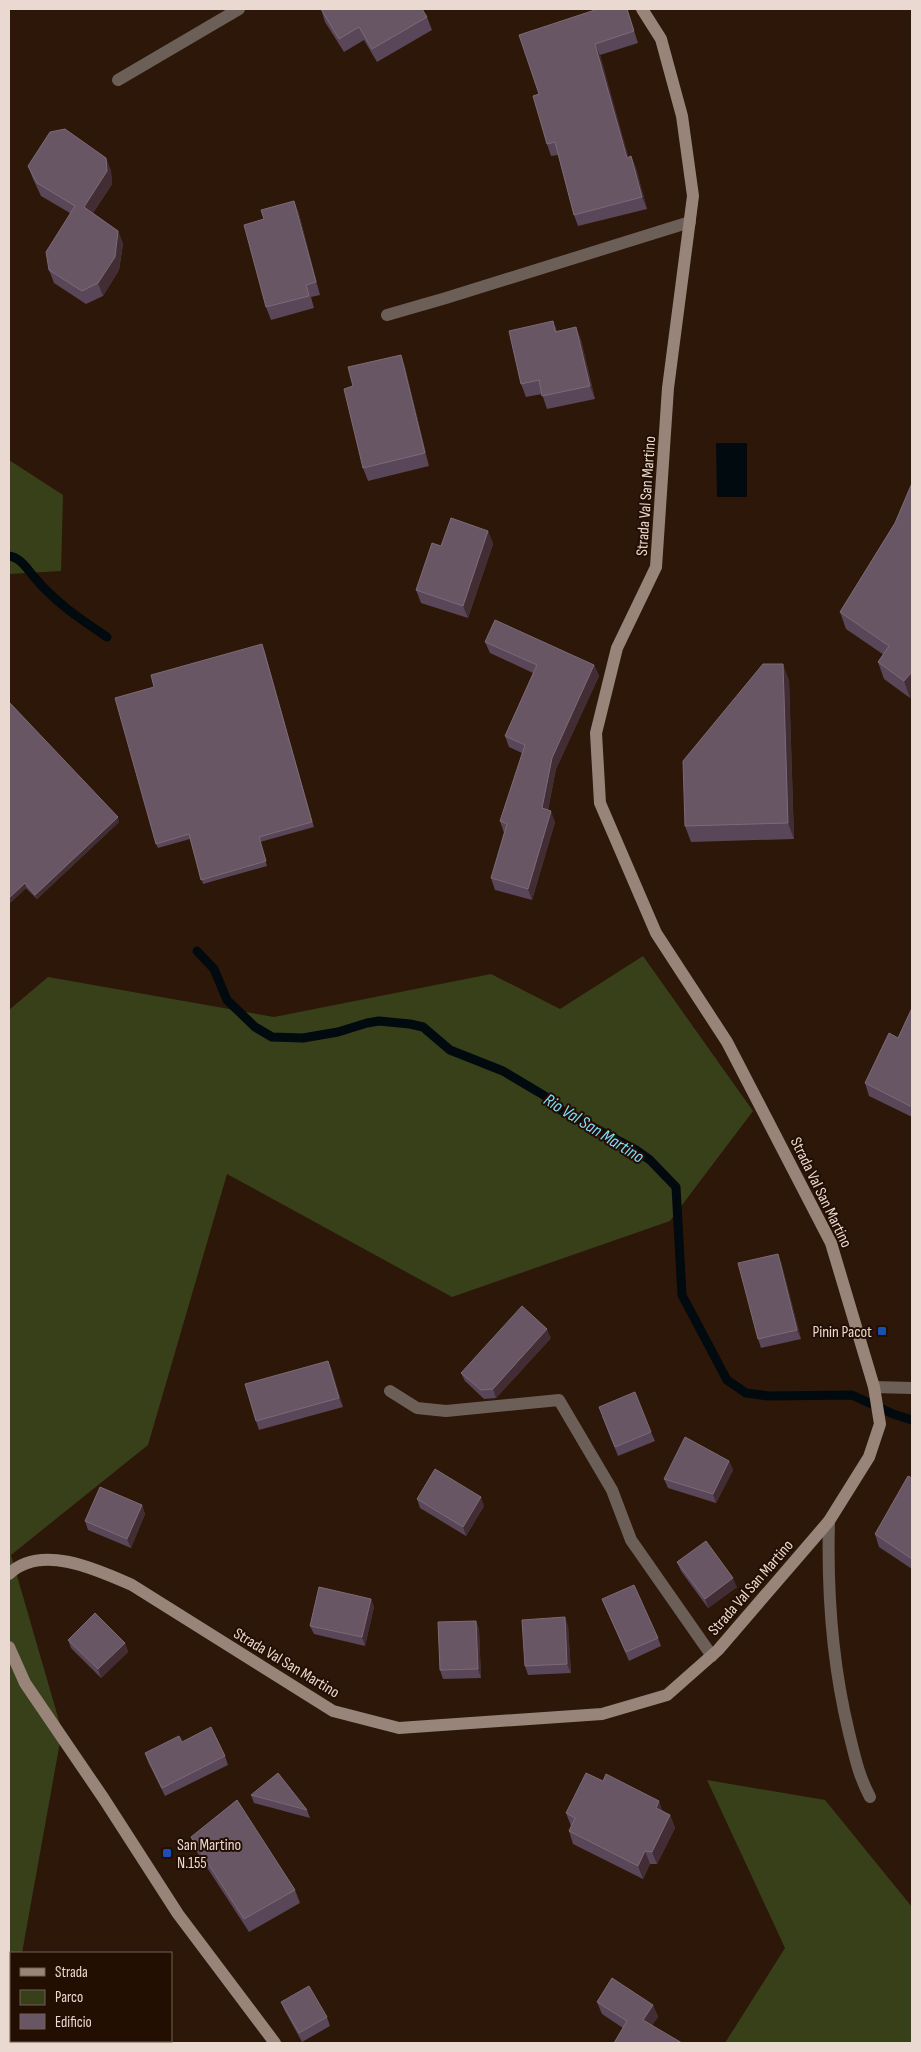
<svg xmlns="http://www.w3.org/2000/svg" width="921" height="2052" font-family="'Sofia Sans Condensed',sans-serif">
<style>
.green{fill:#374018}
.water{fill:#000a0f}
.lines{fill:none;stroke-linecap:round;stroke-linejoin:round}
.stream{stroke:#000a0f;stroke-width:9}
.street{stroke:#6b5f58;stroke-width:12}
.secondary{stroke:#988479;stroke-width:12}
.wall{fill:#594658}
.shaded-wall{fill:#412d33}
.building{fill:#685665;stroke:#7c6a76}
.transit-dot{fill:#1a4fb4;stroke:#230e02;stroke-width:2}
.labels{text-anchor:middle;stroke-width:4;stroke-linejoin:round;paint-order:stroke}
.street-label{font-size:16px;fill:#e9d9d0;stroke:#230e02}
.poi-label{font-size:16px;fill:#e9d9d0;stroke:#230e02;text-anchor:end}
.water-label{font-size:18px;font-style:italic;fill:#7ddfff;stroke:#230e02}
</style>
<rect width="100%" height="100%" fill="#2d1709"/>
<!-- green -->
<g class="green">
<polygon points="9,460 63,495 61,571 9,574"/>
<polygon points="643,956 753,1111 670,1221 452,1297 227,1174 148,1445 11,1555 62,1731 22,1953 11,1953 11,2041 130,2041 133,2043 9,2043 9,1010 48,977 274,1017 491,974 560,1009"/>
<polygon points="707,1780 825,1800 912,1907 912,2043 725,2043 785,1948"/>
</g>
<!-- water -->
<polygon class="water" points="747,443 747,497 717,497 716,443"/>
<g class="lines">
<!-- stream -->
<g class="stream">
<path d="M9,556C20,557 28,570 35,578C55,602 80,619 107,637"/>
<polyline points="197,951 214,969 227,1000 255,1027 272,1037 303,1038 338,1032 367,1023 379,1021 410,1024 423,1027 450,1050 503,1071 545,1096 555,1107 636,1150 650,1160 676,1187 682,1295 727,1380 746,1393 769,1396 852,1395 893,1414 912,1420"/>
</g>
<!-- street -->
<g class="street">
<polyline points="118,80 239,9"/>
<polyline points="387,315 446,298 690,222"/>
<polyline points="874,1387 912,1388"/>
<polyline points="390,1391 417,1408 446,1411 559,1400 612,1490 631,1540 712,1656"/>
<path d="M829,1521C827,1592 832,1663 849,1733C855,1757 858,1774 870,1797"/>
</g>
<!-- secondary -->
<g class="secondary">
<path d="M9,1574C41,1543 98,1570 132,1585L333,1711L399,1728L602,1714L667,1695L718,1650L829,1521L869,1457L880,1424L874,1387L831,1243L727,1042L656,933L600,803L596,733L617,648L656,567L668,388L693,196L682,116L661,39L642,9"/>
<polyline points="9,1647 25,1683 104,1799 178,1914 275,2043"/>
</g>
</g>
<!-- wall -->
<g class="wall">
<polygon points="321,9 427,17 432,30 377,62 364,40 344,52 325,22"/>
<polygon points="627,9 638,43 600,55 628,157 631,156 636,168 647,209 578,226 574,215 558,155 551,156 547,144 539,94"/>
<polygon points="106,158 111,171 112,184 93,213 118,231 123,244 119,270 103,296 86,304 54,283 49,270 70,213 41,196 33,179 28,166"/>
<polygon points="294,201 299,214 320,295 311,297 314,308 271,320 266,307 264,219"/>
<polygon points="553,321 557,331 576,327 581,340 595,399 547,409 542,394 526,397 521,384"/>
<polygon points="401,355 405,367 429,466 368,481 363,468 353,386"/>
<polygon points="895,523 910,698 884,679 878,662 884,655 846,629 840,612"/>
<polygon points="488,531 493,544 468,618 421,603 416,590 441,546"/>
<polygon points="485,642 594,665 599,676 556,769 548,810 555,822 532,900 495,890 491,878 504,833 500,821 522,753 509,747 505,736 533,673 490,653"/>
<polygon points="264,649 314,827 260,842 267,866 203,884 190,839 158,848 156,844 154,687"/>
<polygon points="789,680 794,839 691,842 685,826"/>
<polygon points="9,702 119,822 37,899 26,888 9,904"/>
<polygon points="912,1008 912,1117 869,1096 865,1083 898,1038"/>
<polygon points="781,1262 801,1339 761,1348 758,1339"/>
<polygon points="551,1338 496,1398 484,1399 465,1381 461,1373"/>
<polygon points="328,1361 343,1407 259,1430 256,1421"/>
<polygon points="602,1416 651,1432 655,1441 618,1456"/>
<polygon points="729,1461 733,1470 716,1503 668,1488 664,1479"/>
<polygon points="912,1478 912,1569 879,1547 875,1534"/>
<polygon points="417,1499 484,1506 466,1536 420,1508"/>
<polygon points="142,1505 145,1514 131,1548 88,1530 85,1521"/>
<polygon points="677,1562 737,1587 708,1608 681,1571"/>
<polygon points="371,1599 374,1607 365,1646 314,1634 310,1626"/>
<polygon points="602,1599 658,1638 661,1646 629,1661"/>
<polygon points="476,1621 479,1630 481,1678 443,1679 440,1670"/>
<polygon points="568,1626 571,1673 528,1675 525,1666"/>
<polygon points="68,1640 125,1643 128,1652 101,1678 71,1648"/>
<polygon points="145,1753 225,1756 228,1765 165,1796 148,1762"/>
<polygon points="251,1795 307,1810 310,1818 254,1803"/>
<polygon points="663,1811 670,1815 675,1828 657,1864 650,1864 643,1879 573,1844 569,1831 571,1826 566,1813"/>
<polygon points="191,1837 295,1890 300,1903 249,1932 195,1849"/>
<polygon points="281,2002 327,2017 330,2026 302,2042 285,2011"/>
<polygon points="597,2002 653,2005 658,2017 652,2025 623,2028 602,2014"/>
</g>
<!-- shaded-wall -->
<g class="shaded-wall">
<polygon points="595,44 600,55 632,169 627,158"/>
<polygon points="631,156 636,168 647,209 642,197"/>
<polygon points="106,158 111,171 112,184 88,220 84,207"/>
<polygon points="294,201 299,214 320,295 316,282"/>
<polygon points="118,231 123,244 119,270 103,296 98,283"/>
<polygon points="576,327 581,340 595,399 590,386"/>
<polygon points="401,355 405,367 429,466 425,453"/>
<polygon points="488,531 493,544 468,618 463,606"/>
<polygon points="783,664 789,680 794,839 788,823"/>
<polygon points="594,665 599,676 556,769 546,819 542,808 552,758"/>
<polygon points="912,672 912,696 910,698 904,681"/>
<polygon points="551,811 555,822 532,900 528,889"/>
<polygon points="118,817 119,822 37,899 35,895"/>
<polygon points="25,883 26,888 9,904 9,898"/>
<polygon points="778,1254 781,1262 801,1339 797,1330"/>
<polygon points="547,1329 551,1338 496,1398 493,1389"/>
<polygon points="328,1361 332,1370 343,1407 339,1398"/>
<polygon points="729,1461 733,1470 716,1503 713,1494"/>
<polygon points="481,1497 484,1506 466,1536 463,1527"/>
<polygon points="142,1505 145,1514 131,1548 127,1539"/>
<polygon points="733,1578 737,1587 708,1608 705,1599"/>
<polygon points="371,1599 374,1607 365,1646 362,1637"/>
<polygon points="565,1617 568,1626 571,1673 567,1664"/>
<polygon points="476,1621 479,1630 481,1678 478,1669"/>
<polygon points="125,1643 128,1652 101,1678 98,1669"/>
<polygon points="659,1801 664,1814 656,1808"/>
<polygon points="670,1815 675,1828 657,1864 652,1852"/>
<polygon points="645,1851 650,1864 643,1879 638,1866"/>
<polygon points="653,2005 658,2017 648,2032 643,2020"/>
</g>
<!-- building -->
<g class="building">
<polygon points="321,9 422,9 427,17 372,49 359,27 339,39"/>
<polygon points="598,9 627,9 634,31 595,44 627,158 631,156 642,197 574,215 555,142 547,144 533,96 539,94 519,35"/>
<polygon points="65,129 106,158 107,171 84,207 118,231 115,257 98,283 82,291 49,270 46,252 75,206 37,183 28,166 50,132"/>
<polygon points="294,201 316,282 306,285 309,296 266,307 244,225 264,219 261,210"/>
<polygon points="553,321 555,332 576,327 590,386 542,396 539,380 521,384 509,331"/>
<polygon points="401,355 425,453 363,468 344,389 353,386 348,367"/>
<polygon points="912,483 912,672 904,681 878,662 889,646 840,612 895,523"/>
<polygon points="451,518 488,531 463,606 416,590 432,543 441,546"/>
<polygon points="495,620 594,665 552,758 542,808 551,811 528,889 491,878 507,824 500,821 525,745 505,736 537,665 485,642"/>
<polygon points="262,644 312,822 259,837 266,861 201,880 189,834 156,844 115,698 154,687 151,675"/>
<polygon points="763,664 783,664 788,823 685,826 683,761"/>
<polygon points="9,702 118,817 35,895 25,883 9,898"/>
<polygon points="912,1008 912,1107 865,1083 889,1033 898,1038"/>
<polygon points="778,1254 797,1330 758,1339 738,1263"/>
<polygon points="522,1306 547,1329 493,1389 481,1390 461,1373"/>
<polygon points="328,1361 339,1398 256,1421 245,1384"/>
<polygon points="635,1392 651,1432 615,1447 599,1407"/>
<polygon points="685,1437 729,1461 713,1494 664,1479"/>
<polygon points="435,1469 481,1497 463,1527 417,1499"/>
<polygon points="908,1476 912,1478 912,1559 875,1534"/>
<polygon points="100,1487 142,1505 127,1539 85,1521"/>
<polygon points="706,1541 733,1578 705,1599 677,1562"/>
<polygon points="634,1585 658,1638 626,1652 602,1599"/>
<polygon points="319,1587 371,1599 362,1637 310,1626"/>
<polygon points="95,1613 125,1643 98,1669 68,1640"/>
<polygon points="565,1617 567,1664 525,1666 522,1620"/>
<polygon points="476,1621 478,1669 440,1670 438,1622"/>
<polygon points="211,1727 225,1756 162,1788 145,1753 179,1736 182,1742"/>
<polygon points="278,1773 307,1810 251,1795"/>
<polygon points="586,1773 603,1781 606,1774 659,1801 656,1808 670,1815 652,1852 645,1851 638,1866 569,1831 575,1818 566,1813"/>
<polygon points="237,1800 295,1890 244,1919 191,1837"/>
<polygon points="612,1978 653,2005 643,2020 682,2043 614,2043 627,2021 597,2002"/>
<polygon points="309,1986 327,2017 299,2033 281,2002"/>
</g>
<!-- markers -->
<g class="transit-dot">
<rect x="877" y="1326" width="10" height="10" rx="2.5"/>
<rect x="162" y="1848" width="10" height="10" rx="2.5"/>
</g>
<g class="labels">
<!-- street labels -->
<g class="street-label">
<text transform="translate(645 496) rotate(-86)" y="6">Strada Val San Martino</text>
<text transform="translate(822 1192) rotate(64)" y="6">Strada Val San Martino</text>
<text transform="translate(750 1587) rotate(-49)" y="6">Strada Val San Martino</text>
<text transform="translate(287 1662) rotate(31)" y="6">Strada Val San Martino</text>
</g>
<!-- poi labels -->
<g class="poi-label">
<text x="872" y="1337">Pinin Pacot</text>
<text x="177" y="1850" text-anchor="start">San Martino<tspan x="177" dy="18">N.155</tspan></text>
</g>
<!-- water labels -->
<g class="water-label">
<text transform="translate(594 1128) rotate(32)" y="6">Rio Val San Martino</text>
</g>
</g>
<!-- border -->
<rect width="921" height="2052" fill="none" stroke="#e9d9d0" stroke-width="20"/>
<!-- legend -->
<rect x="10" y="1952" width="162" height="90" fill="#230e02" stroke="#725f54"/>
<rect x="20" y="1968" width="25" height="8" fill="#988479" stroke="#725f54"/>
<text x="55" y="1977" font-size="15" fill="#e9d9d0">Strada</text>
<rect x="20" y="1990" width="25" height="15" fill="#374018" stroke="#725f54"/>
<text x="55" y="2002" font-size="15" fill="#e9d9d0">Parco</text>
<rect x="20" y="2014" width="25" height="15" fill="#685665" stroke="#725f54"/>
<text x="55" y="2027" font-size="15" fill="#e9d9d0">Edificio</text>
</svg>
